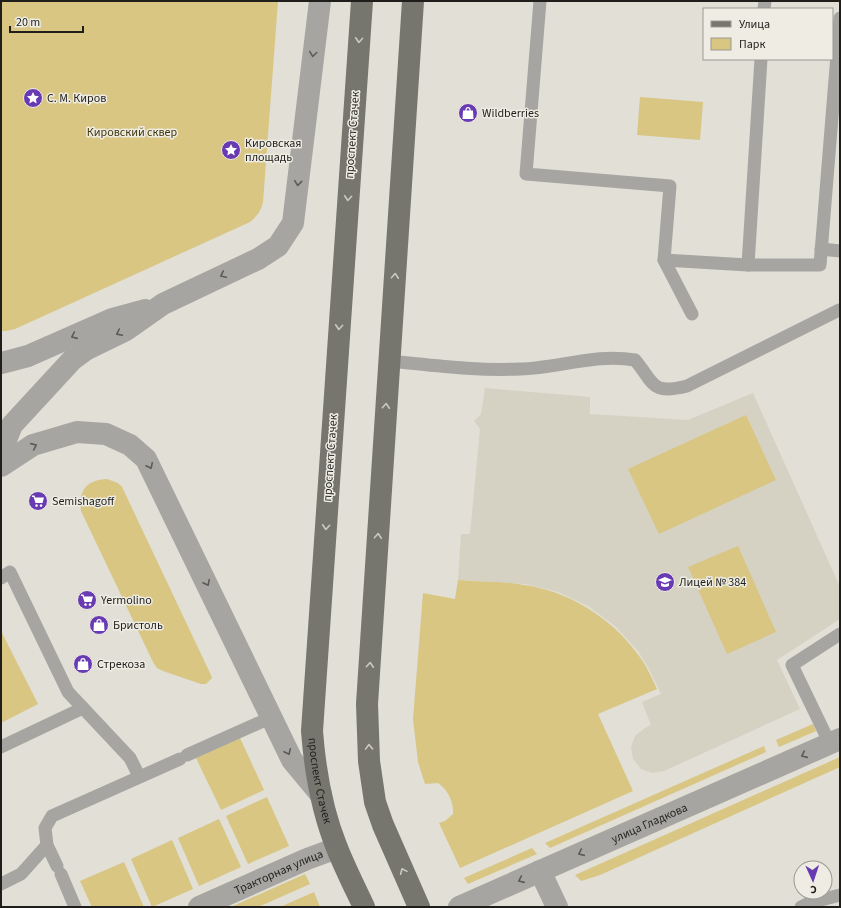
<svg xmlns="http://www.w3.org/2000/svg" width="841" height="908" font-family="'Source Sans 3',sans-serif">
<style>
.built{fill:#d6d2c3}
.green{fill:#d8c682}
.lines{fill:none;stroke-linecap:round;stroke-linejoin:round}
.lane{stroke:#a6a5a1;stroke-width:13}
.street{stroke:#a6a5a1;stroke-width:22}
.primary{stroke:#76756e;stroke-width:22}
.oneway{stroke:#cac8c0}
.oneway2{stroke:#5c5b57}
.labels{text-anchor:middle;stroke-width:3;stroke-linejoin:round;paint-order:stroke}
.poi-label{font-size:12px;fill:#1f1e1b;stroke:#eeece3;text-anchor:start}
.park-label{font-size:12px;fill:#40360c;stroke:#eeece3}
.street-label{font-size:12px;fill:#1f1e1b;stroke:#eeece3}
</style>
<rect width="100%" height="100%" fill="#e1dfd6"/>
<!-- built -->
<polygon class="built" points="485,388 590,397 590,414 688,420 753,393 840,587 840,619 777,660 800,709 664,771 652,773 641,769 633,759 631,747 635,736 645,728 651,725 642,702 661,694 650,671 638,651 615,626 588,606 558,592 525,584 458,580 461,534 470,534 480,429 474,421 481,414"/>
<!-- green -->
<g class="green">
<path d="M1,1H278L263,202C261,211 257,216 250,222L15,329L6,331H1Z"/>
<polygon points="640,97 703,102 700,140 637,135"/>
<polygon points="746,415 776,480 659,534 628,469"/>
<path d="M107,479L118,483L122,487L210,673L212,678L206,684H201L163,671L157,668L153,662L81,511C78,491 86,480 107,479Z"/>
<polygon points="738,546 776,632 727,654 688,567"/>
<path d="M458,580C480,582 503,581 524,585C568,591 610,617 636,652C645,663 651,676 657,689L598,714L633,791L460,868L439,823L445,821L453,814C454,802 448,790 438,783L425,784L418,762L413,719L423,593L455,599Z"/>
<polygon points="2,633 38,704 1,723 1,634"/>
<polygon points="813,724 816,731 779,747 776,740"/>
<polygon points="240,738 264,790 221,810 196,758"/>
<polygon points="764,746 766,752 550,848 545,843"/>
<polygon points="840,757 840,767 600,875 581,881 575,875"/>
<polygon points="267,797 289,846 248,864 226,816"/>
<polygon points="219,819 241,867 199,886 178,838"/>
<polygon points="172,840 193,889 152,907 131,859"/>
<polygon points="532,848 537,854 468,884 464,878"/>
<polygon points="124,862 144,907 92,907 80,881"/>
<polygon points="305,874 310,884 258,907 231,907"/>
<polygon points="314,892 320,907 280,907"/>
</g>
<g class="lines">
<!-- lane -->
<g class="lane">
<polyline points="540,1 526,174 670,186 664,260 692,314"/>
<polyline points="764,9 765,1"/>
<polyline points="821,249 840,251"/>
<polyline points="664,260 748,265 820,265 840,18"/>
<polyline points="748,265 761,59"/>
<path d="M389,361C432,365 476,371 520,369C559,368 596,353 635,360C655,384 651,395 687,386L839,310"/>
<polyline points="1,578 10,572 68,692 130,758 139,776"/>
<polyline points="830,744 792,665 840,634"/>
<polyline points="1,747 83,708"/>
<polyline points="187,755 272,717"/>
<polyline points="57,866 47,845 45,828 52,816 180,759"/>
<polyline points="61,874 75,907"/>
<polyline points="1,884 21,874 47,845"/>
<polyline points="801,907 809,903 840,895"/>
</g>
<!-- street -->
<g class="street">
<polyline points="1,363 28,356 112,319 145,310"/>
<polyline points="1,452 12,425 72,360 87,349 126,330 163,304 258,259 278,246 293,223 320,1"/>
<polyline points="1,466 33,445 77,432 106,434 130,445 146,459 292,760 321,795"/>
<polyline points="540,871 557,907"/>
<path id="s1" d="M199,907L307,859L337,848"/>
<path id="s2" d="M459,907L840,739"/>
</g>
<!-- primary -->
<g class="primary">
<path id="s3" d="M362,1L312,731C315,771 322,811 337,848C345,868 355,888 364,907"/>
<polyline points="413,1 367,704 369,761 375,802 383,825 419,907"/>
</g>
</g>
<!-- one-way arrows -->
<defs><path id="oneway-chevron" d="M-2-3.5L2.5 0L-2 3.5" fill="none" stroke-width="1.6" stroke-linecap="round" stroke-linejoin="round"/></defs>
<g class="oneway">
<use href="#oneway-chevron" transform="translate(359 40) rotate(94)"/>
<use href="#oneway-chevron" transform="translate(348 198) rotate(94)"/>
<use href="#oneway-chevron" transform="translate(395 276) rotate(-86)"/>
<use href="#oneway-chevron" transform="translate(339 327) rotate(94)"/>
<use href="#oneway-chevron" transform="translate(386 406) rotate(-86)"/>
<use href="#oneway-chevron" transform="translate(326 527) rotate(94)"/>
<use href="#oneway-chevron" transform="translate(378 536) rotate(-86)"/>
<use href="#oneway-chevron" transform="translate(370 665) rotate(-86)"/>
<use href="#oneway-chevron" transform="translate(369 747) rotate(-92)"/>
<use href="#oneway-chevron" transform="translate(403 871) rotate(-114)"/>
</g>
<g class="oneway2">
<use href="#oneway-chevron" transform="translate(313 54) rotate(98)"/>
<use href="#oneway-chevron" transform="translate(298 183) rotate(96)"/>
<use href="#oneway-chevron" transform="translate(223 275) rotate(155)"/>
<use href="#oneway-chevron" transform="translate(119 333) rotate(154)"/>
<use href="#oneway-chevron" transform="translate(74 336) rotate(156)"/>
<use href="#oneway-chevron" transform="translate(34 446) rotate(-24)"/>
<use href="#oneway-chevron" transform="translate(150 466) rotate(64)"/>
<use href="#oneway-chevron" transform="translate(207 583) rotate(64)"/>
<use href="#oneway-chevron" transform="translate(288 752) rotate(65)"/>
<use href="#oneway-chevron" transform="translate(804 755) rotate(156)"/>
<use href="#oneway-chevron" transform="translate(581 853) rotate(156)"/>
<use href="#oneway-chevron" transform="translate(521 880) rotate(156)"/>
</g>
<!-- icons -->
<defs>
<g id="sight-disc" transform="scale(1)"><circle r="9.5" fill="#683bb2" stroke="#eeece3"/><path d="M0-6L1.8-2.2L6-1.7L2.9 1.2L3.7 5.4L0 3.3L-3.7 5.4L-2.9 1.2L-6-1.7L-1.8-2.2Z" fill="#fff"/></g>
<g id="shop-disc" transform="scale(1)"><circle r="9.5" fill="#683bb2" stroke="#eeece3"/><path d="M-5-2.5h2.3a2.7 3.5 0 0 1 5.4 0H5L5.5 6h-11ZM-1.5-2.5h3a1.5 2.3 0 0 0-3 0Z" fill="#fff"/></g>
<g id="supermarket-disc" transform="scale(1)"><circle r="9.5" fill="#683bb2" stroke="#eeece3"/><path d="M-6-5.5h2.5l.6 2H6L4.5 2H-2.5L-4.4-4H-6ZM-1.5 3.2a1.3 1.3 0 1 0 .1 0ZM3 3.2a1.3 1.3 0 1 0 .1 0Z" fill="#fff"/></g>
<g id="school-disc" transform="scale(1)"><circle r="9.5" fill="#683bb2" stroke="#eeece3"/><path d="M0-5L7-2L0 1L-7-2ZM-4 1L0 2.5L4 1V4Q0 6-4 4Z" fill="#fff"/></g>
</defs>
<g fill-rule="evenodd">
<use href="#sight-disc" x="33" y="98"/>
<use href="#shop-disc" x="468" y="113"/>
<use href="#sight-disc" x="231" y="150"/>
<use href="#supermarket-disc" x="38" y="501"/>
<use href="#school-disc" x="665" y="582"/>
<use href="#supermarket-disc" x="87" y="600"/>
<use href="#shop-disc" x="99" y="625"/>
<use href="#shop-disc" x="83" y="664"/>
</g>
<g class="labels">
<!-- poi labels -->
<g class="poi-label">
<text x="47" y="102">С. М. Киров</text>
<text x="482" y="117">Wildberries</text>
<text x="245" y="147">Кировская<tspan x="245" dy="14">площадь</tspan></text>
<text x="52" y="505">Semishagoff</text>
<text x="679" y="586">Лицей № 384</text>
<text x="101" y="604">Yermolino</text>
<text x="113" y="629">Бристоль</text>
<text x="97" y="668">Стрекоза</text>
</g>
<!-- park labels -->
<g class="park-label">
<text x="132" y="136">Кировский сквер</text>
</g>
<!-- street labels -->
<g class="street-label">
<text transform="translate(352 135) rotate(-86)" y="4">проспект Стачек</text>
<text transform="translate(330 458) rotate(-86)" y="4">проспект Стачек</text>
<text dy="4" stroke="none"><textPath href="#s3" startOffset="782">проспект Стачек</textPath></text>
<text dy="4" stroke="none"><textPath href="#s2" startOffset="208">улица Гладкова</textPath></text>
<text dy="4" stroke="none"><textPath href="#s1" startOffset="87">Тракторная улица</textPath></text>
</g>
</g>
<!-- border -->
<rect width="841" height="908" fill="none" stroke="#1f1e1b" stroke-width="4"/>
<!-- legend -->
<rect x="703" y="8" width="130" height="52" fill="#eeece3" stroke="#9b9a93"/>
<rect x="711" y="21" width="20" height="6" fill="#76756e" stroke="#9b9a93"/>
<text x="739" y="28" font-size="12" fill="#1f1e1b">Улица</text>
<rect x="711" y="38" width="20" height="12" fill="#d8c682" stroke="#9b9a93"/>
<text x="739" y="48" font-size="12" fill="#1f1e1b">Парк</text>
<!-- north arrow -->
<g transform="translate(813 880) rotate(177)"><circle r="19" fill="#eeece3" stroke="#9b9a93"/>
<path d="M0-3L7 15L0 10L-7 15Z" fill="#683bb2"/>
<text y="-6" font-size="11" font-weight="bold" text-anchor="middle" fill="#1f1e1b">С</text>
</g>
<!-- scale -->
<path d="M10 26v6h73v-6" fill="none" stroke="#1f1e1b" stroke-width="2"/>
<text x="16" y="26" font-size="12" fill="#1f1e1b" stroke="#eeece3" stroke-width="3" paint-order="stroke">20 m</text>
</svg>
